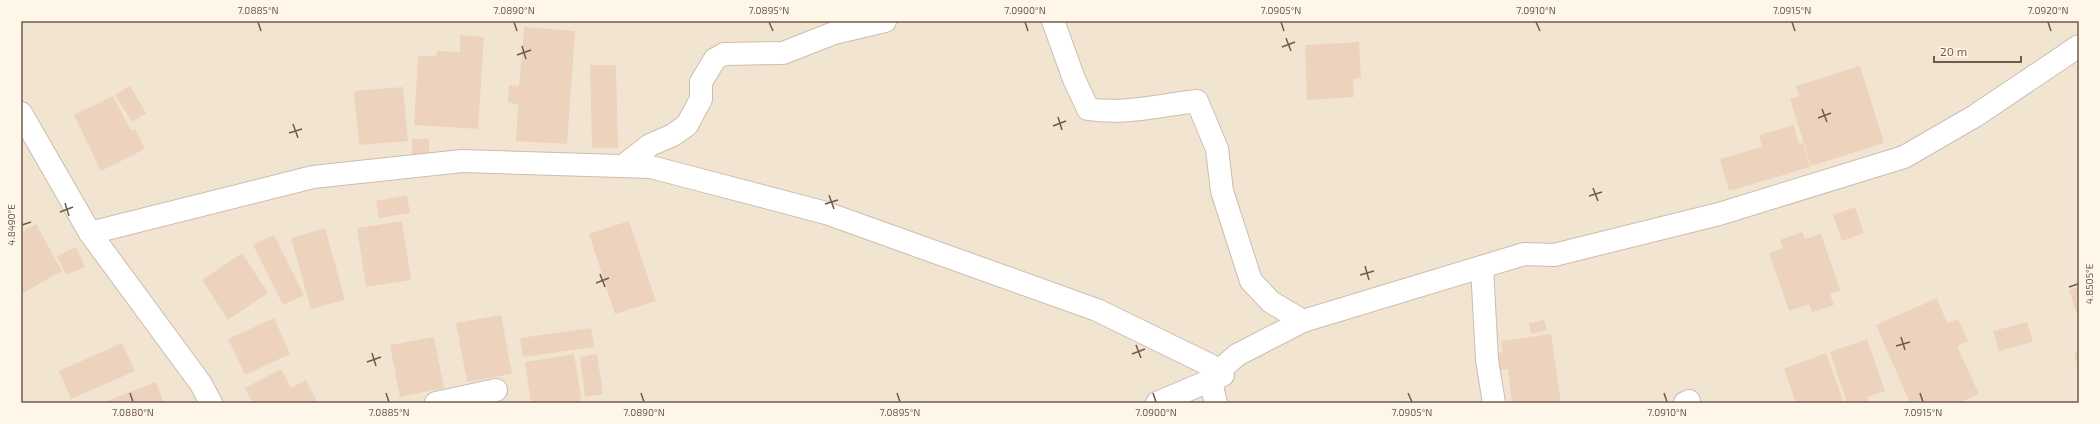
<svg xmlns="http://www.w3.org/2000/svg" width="2100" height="424" font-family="'Exo 2',sans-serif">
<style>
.residential{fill:#f1e5d2}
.building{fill:#edd3bd}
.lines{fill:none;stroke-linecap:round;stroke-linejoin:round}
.street-casing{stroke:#ccbdae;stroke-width:24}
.street{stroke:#fff;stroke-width:22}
.ticks{fill:none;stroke:#705a4b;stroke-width:1.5}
.neatline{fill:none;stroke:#705a4b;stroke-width:1.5}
.ticks-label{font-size:10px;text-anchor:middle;fill:#705a4b}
</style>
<rect width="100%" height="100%" fill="#faf2e3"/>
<!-- residential -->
<rect class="residential" x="21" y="21" width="2058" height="382"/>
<!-- building -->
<g class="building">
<polygon points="524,27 575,31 567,144 516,141 518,104 508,103 509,85 519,86"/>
<polygon points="460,35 484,37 478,129 414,125 418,56 436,56 437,51 460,52"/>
<polygon points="1359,42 1361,78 1353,79 1354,97 1307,100 1305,45"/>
<polygon points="590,65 616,65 618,148 592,148"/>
<polygon points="1860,66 1884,143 1811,166 1790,99 1799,96 1796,86"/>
<polygon points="130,86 146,113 132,122 115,95"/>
<polygon points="403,87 408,141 359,145 354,91"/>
<polygon points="113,96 131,131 135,129 145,149 101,171 74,115"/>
<polygon points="1794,125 1799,144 1803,143 1810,167 1729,191 1720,159 1762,147 1759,135"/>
<rect x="412" y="139" width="17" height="20"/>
<polygon points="407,195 410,213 379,218 376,201"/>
<polygon points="1855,207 1864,233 1842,241 1833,215"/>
<polygon points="402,221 411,280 366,287 357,228"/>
<polygon points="629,221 656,301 615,314 589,234"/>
<polygon points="36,224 62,271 21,294 21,232"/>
<polygon points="325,228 345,300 311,309 291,238"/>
<polygon points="1802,232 1805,239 1821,234 1840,290 1830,294 1834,305 1812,312 1809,304 1789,311 1769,253 1783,248 1780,240"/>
<polygon points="274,235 304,295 283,305 253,245"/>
<polygon points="76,247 85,267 66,275 57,256"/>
<polygon points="242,253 268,293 228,320 202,280"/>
<polygon points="2079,287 2079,312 2076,312 2069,290"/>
<polygon points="1937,298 1947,323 1958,319 1968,341 1957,346 1979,394 1959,403 1910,403 1876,325"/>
<polygon points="501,315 512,374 467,382 456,323"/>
<polygon points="274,318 290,354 245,375 228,339"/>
<polygon points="1544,320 1547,330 1531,334 1529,323"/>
<polygon points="2027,322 2033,342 1999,351 1993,331"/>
<polygon points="591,328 594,347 523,357 520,338"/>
<polygon points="1551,334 1561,403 1512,403 1508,369 1497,370 1494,354 1502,352 1501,341"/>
<polygon points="434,337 444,388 400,397 390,345"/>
<polygon points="1867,339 1885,391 1867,397 1869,402 1865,403 1847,403 1830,352"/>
<polygon points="122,343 135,371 71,399 59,371"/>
<polygon points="2079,352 2079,370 2074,353"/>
<polygon points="1826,353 1844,403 1796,403 1784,369"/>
<polygon points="574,354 582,403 531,403 525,362"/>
<polygon points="597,354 603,394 585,397 580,357"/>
<polygon points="281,369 291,388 306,380 318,403 253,403 245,388"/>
<polygon points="156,382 164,403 101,403"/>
</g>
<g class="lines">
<!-- street casing -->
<g class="street-casing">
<g id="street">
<path d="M1053,21L1074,79L1088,109C1124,115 1161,105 1197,101L1217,149L1222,191L1251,281L1271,302L1303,321"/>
<polyline points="21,113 90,233 201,384 211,403"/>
<polyline points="623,166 650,145 673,135 687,125 701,99 701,82 715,59 724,54 783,53 834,33 885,21"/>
<polyline points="90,233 313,177 462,161 651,167 826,213 1097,310 1220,370"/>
<polyline points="1482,267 1487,360 1494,403"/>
<polyline points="436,403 496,390"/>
<polyline points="1157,403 1223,375"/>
<polyline points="1216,403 1212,387 1220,370 1237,355 1303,321 1524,254 1554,255 1719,214 1904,157 1975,116 2079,46"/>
<polyline points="1685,403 1689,401"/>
</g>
</g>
<!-- street -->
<use href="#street" class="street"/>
</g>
<!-- ticks -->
<path class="ticks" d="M258,22L261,31M514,22L517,31M769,22L773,31M1025,22L1028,31M1281,22L1284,31M1536,22L1540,31M1792,22L1795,31M2048,22L2051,31M1286,38L1291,51M522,46L526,59M1282,47L1295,42M517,55L531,50M1822,109L1827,122M1058,117L1062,130M1818,118L1831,113M293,124L298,138M1053,126L1066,121M289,133L302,129M1593,188L1598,201M829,195L834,209M1589,196L1602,192M65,203L69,216M825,204L838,200M60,212L73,207M22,225L31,222M1365,266L1369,280M600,274L605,287M1360,275L1374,271M596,283L609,278M2069,287L2078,284M1901,337L1905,350M1136,345L1141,358M1896,346L1910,342M372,353L376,366M1132,354L1145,349M367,362L381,357M130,393L133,402M386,393L389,402M641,393L644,402M897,393L900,402M1153,393L1156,402M1408,393L1412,402M1664,393L1667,402M1920,393L1923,402"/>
<!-- border -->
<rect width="2100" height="424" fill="none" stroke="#fdf6e9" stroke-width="44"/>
<!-- scale -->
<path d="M1934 56v6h87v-6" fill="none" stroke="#705a4b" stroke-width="2"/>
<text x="1940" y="56" font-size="12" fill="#705a4b" stroke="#fdf6e9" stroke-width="3" paint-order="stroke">20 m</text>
<rect x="22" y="22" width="2056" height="380" class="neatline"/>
<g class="ticks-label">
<text x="258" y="14">7.0885°N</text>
<text x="514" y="14">7.0890°N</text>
<text x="769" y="14">7.0895°N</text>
<text x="1025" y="14">7.0900°N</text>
<text x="1281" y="14">7.0905°N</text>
<text x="1536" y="14">7.0910°N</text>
<text x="1792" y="14">7.0915°N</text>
<text x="2048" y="14">7.0920°N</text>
<text transform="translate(11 225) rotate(-90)" y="4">4.8490°E</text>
<text transform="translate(2089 284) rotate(-90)" y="4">4.8505°E</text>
<text x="133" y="416">7.0880°N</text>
<text x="389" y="416">7.0885°N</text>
<text x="644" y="416">7.0890°N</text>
<text x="900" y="416">7.0895°N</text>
<text x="1156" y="416">7.0900°N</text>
<text x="1412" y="416">7.0905°N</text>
<text x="1667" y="416">7.0910°N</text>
<text x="1923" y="416">7.0915°N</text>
</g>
</svg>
